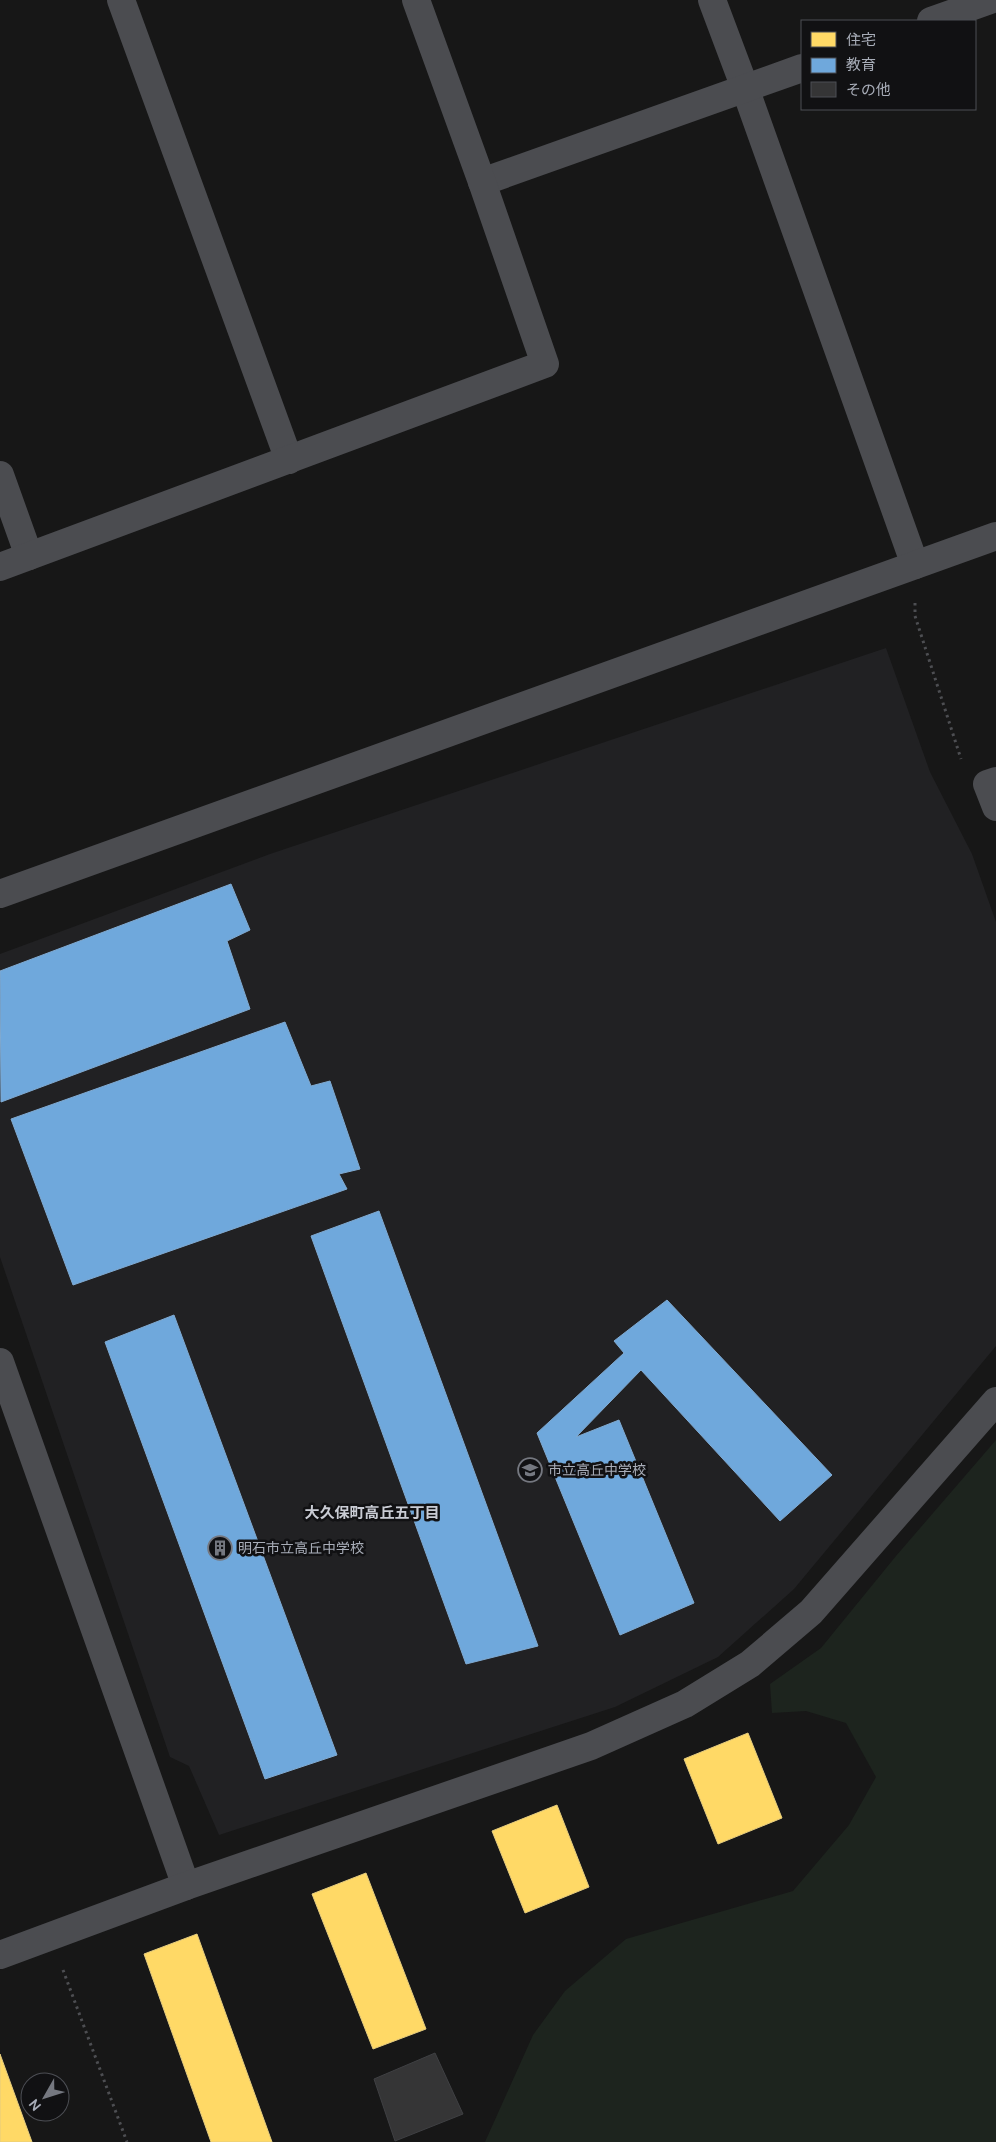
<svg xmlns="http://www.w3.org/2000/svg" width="996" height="2142" font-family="Ubuntu,'Noto Sans JP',sans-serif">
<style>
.built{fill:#212123}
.green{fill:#1d241e}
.homes{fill:#ffd966;stroke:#e5cc7f}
.schools{fill:#6fa8dc;stroke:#80aad1}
.building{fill:#353536;stroke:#3f4043}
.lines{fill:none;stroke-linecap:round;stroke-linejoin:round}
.path{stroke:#4d4e52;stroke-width:3;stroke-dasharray:2.5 4;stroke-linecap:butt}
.minor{stroke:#4b4c50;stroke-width:28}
.labels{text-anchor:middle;stroke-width:5;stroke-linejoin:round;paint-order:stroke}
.poi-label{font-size:14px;fill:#a8adb8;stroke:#111113;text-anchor:start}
.neighbourhood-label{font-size:15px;font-weight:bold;fill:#c9ccd4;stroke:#111113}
</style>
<rect width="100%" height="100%" fill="#171717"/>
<!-- built -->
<polygon class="built" points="886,648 930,772 972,854 996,922 996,1346 794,1589 718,1657 615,1707 219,1835 189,1766 170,1757 0,1257 0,954 270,854"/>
<!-- green -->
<polygon class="green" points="996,1440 996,2142 485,2142 533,2035 565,1991 626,1939 793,1891 849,1825 876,1777 846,1723 806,1711 772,1713 770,1684 821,1648 896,1556"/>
<!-- homes -->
<g class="homes">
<polygon points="748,1733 782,1818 718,1844 684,1759"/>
<polygon points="557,1805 589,1887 525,1913 492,1831"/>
<polygon points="366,1873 426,2029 373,2049 312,1894"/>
<polygon points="197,1934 272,2142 211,2142 144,1954"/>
<polygon points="0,2054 32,2142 0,2142"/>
</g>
<!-- schools -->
<g class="schools">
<polygon points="231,884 250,930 227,941 250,1009 1,1102 0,971"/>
<polygon points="285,1022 311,1086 330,1081 360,1169 339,1174 347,1189 73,1285 11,1119"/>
<polygon points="379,1211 538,1646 466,1664 311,1236"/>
<polygon points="667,1300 832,1475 780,1521 641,1370 576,1437 619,1420 694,1603 620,1635 537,1433 624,1353 614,1341"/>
<polygon points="174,1315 337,1755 265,1779 105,1342"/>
</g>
<!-- building -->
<polygon class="building" points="435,2053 463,2114 395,2141 374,2079"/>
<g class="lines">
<!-- path -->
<g class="path">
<polyline points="915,603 915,616 961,759"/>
<polyline points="63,1970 127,2142"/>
</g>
<!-- minor -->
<g class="minor">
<polyline points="121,0 289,460"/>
<polyline points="712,0 745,88 915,565"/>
<polyline points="931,21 990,0"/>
<polyline points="482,182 802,68"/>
<polyline points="0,475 29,556"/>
<polyline points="0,567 545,364 482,182 416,0"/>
<polyline points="996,781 987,784 996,807"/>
<polyline points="0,894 996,536"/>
<polyline points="0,1362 186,1886"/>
<polyline points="0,1955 186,1886 591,1746 685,1704 750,1664 811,1612 996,1401"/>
</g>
</g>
<!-- icons -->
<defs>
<g id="school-ring" transform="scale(1.25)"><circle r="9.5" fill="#111113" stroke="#757880" stroke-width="1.5"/><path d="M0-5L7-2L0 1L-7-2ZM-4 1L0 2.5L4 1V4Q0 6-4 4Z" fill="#757880"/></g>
<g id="building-ring" transform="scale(1.25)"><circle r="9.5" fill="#111113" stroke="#757880" stroke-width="1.5"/><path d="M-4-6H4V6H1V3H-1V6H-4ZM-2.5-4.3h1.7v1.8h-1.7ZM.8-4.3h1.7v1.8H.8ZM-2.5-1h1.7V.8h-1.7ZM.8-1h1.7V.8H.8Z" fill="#757880"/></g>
</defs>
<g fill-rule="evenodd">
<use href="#school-ring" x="530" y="1470"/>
<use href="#building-ring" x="220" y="1548"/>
</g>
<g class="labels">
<!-- poi labels -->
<g class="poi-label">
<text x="548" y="1475">市立高丘中学校</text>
<text x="238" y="1553">明石市立高丘中学校</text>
</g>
<!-- neighbourhood labels -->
<g class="neighbourhood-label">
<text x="372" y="1518">大久保町高丘五丁目</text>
</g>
</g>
<!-- legend -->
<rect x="801" y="20" width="175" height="90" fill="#111113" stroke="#4d4f55"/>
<rect x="811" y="32" width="25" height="15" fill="#ffd966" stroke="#4d4f55"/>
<text x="846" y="45" font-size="15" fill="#a8adb8">住宅</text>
<rect x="811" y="58" width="25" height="15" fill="#6fa8dc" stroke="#4d4f55"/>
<text x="846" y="70" font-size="15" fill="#a8adb8">教育</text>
<rect x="811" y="82" width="25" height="15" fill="#353536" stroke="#4d4f55"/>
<text x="846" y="95" font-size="15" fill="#a8adb8">その他</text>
<!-- north arrow -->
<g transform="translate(45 2097) rotate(231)"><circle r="24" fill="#111113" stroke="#4d4f55"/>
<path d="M0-4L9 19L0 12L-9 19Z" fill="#757880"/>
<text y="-8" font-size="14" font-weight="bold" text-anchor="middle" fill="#a8adb8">N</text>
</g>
</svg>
